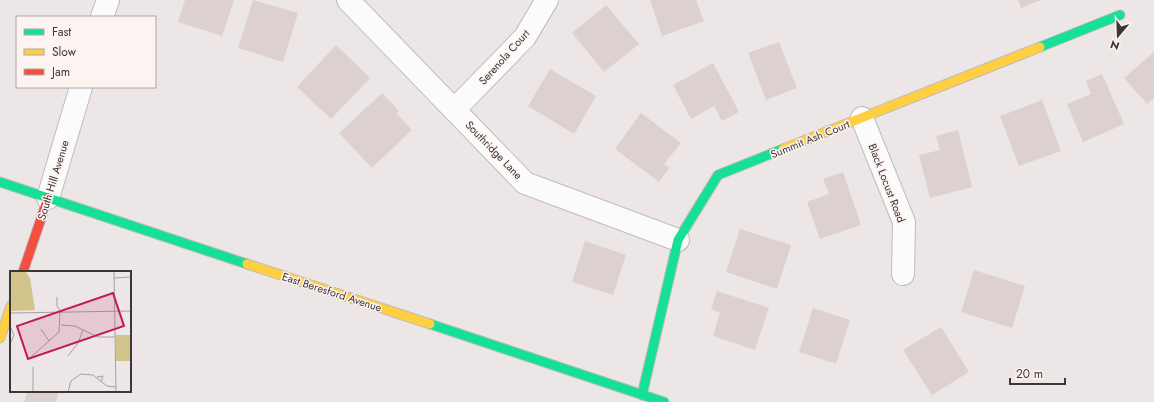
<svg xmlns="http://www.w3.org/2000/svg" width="1154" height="402" font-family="Jost,sans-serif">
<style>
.building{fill:#ddd0d1}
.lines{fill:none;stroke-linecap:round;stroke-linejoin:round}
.street-casing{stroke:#bfbcbb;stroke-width:24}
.fast-casing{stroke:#bfbcbb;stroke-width:11}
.slow-casing{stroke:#bfbcbb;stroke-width:11}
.jam-casing{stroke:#bfbcbb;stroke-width:11}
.street{stroke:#fcfbfb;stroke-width:22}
.fast{stroke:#16e098;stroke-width:9}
.slow{stroke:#ffcf43;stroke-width:9}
.jam{stroke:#f24e42;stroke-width:9}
.labels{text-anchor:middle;stroke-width:3;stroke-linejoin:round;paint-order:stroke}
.street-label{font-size:11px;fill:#3b3736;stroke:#fdf3f0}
.inset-road{fill:none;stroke:#a5a1a0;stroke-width:1}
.view{fill:#c2185b;fill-opacity:0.15;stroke:#c2185b;stroke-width:2}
.inset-edge{fill:none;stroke:#3b3736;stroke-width:2}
</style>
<rect width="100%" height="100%" fill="#ece7e6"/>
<!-- building -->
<g class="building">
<polygon points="185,0 234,0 222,36 178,22"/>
<polygon points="253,0 298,13 283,62 238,48"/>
<polygon points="650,0 696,0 704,21 662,36"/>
<polygon points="1018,0 1041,0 1021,8"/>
<polygon points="606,5 639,44 604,72 572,33"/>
<polygon points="779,42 797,88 766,100 748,53"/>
<polygon points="336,45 370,78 331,119 297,87"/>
<polygon points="1154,52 1154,98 1147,104 1124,78"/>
<polygon points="713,63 739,112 722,121 714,106 691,119 673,85"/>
<polygon points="550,69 596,96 574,134 528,106"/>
<polygon points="1102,74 1124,124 1083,142 1067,104 1091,94 1086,81"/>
<polygon points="382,93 399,111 396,113 412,130 372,168 339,133"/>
<polygon points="1042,100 1061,151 1019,166 1000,116"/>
<polygon points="641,113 681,143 664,164 669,168 659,182 615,149"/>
<polygon points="958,130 972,187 930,198 919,155 940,150 936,136"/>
<polygon points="843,172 861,225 820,239 807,202 829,194 823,179"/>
<polygon points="740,229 791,245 777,289 726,272"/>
<polygon points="585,241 626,255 613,295 572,282"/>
<polygon points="974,270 1025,286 1012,328 961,312"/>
<polygon points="717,291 769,308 755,350 713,336 720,313 711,309"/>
<polygon points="813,308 850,320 836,364 799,352"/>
<polygon points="941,327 969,372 932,395 903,350"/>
<polygon points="28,391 59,391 56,402 24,402"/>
</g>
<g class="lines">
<!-- street casing -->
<g class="street-casing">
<g id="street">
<polyline points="348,0 525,183 678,240"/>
<polyline points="102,17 108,0"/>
<polyline points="454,110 525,37 547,0"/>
<polyline points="862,118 904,222 903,274"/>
<polyline points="48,198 81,87"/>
</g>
</g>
<!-- fast casing -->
<g class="fast-casing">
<g id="fast">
<polyline points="1040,47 1120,15"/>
<polyline points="0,182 247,264"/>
<polyline points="430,324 664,402"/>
<polyline points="642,395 678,240 718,175 783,149"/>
</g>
</g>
<!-- slow casing -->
<g class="slow-casing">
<g id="slow">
<polyline points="783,149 1040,47"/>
<polyline points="247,264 430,324"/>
<polyline points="0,338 11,306"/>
</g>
</g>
<!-- jam casing -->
<g class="jam-casing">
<polyline id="jam" points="23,272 48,198"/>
</g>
<!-- street -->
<use href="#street" class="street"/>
<!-- fast -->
<use href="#fast" class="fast"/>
<!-- slow -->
<use href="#slow" class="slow"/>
<!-- jam -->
<use href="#jam" class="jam"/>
</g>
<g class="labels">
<!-- street labels -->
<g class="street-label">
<text transform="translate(504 57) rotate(-48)" y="4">Serenola Court</text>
<text transform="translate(810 139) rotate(-22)" y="4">Summit Ash Court</text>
<text transform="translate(494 150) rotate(46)" y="4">Southridge Lane</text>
<text transform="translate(53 180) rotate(-73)" y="4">South Hill Avenue</text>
<text transform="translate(887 183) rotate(69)" y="4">Black Locust Road</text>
<text transform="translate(332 292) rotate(18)" y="4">East Beresford Avenue</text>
</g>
</g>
<!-- overview -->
<g transform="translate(10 271)">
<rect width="121" height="121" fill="#ece7e6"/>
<path d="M0,0H15L20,7L25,39L0,40ZM106,64H121V90H106Z" fill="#d1c389"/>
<path class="inset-road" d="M104,0L106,121M104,7L121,6M47,26V35L51,41M0,42L121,40M51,54L65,55L88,66H105M0,55L4,64L0,73M31,58L39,70M58,85L68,72L73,59M21,86L49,61L50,41M87,106L93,105L91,111M23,121V96M58,121L61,110L71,103L83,104L97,115L106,116"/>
<path class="view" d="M103,22L114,55L18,88L7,55Z"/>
<rect width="121" height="121" class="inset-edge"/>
</g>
<!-- legend -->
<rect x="16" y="16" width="140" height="72" fill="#fdf3f0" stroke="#afa8a6"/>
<rect x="24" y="29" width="20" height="6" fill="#16e098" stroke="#afa8a6"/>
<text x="52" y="36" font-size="12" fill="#3b3736">Fast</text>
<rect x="24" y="49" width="20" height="6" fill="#ffcf43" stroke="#afa8a6"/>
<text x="52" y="56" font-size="12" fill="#3b3736">Slow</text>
<rect x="24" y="69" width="20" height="6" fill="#f24e42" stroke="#afa8a6"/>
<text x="52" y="76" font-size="12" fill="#3b3736">Jam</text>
<!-- north arrow -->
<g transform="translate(1118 36) rotate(199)" stroke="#fdf3f0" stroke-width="3" paint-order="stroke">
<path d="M0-3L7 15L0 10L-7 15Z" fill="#3b3736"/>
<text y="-6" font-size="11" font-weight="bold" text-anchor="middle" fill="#3b3736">N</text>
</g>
<!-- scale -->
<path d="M1010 378v6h55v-6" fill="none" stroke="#3b3736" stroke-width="2"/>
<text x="1016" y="378" font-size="12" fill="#3b3736" stroke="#fdf3f0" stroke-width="3" paint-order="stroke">20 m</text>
</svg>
